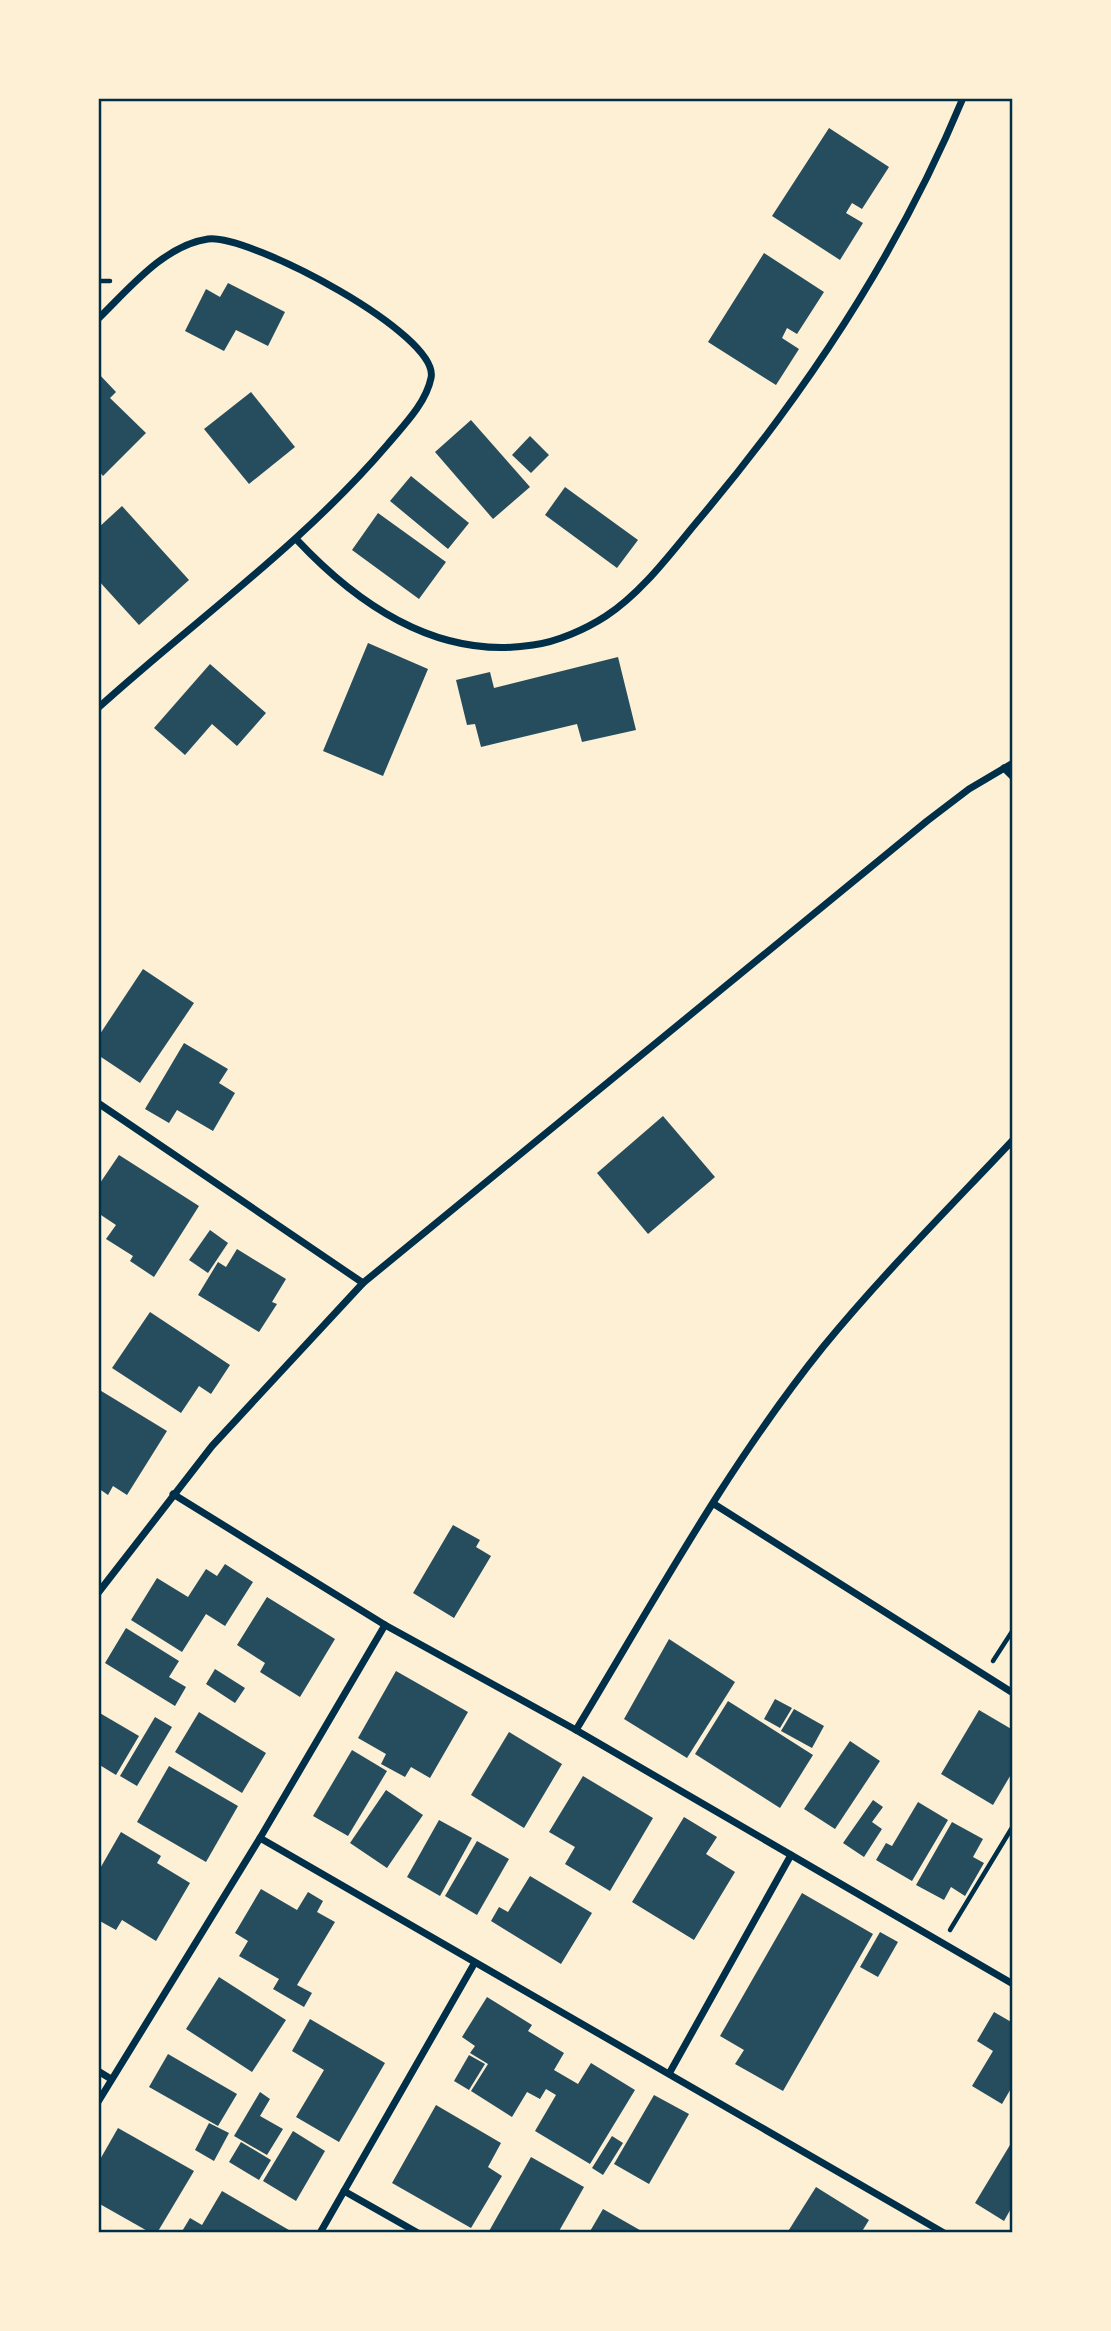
<svg xmlns="http://www.w3.org/2000/svg" width="1111" height="2331" font-family="'Asap Condensed',sans-serif">
<style>
.building{fill:#264d5e}
.lines{fill:none;stroke-linecap:round;stroke-linejoin:round}
.path{stroke:#003049;stroke-width:4.5}
.minor{stroke:#003049;stroke-width:7}
.neatline{fill:none;stroke:#003049;stroke-width:2.5}
</style>
<rect width="100%" height="100%" fill="#fdf0d5"/>
<!-- building -->
<g class="building">
<polygon points="829,128 889,167 862,209 852,203 846,213 863,223 840,260 772,216"/>
<polygon points="764,253 824,292 797,334 787,328 782,338 799,349 776,385 708,342"/>
<polygon points="228,283 285,312 268,346 236,330 224,351 185,331 206,289 220,297"/>
<polygon points="98,373 116,392 110,398 146,433 103,476 98,470"/>
<polygon points="251,392 295,447 249,484 204,429"/>
<polygon points="471,420 530,487 493,519 435,452"/>
<polygon points="530,436 549,455 531,473 512,455"/>
<polygon points="411,476 469,523 448,549 390,501"/>
<polygon points="565,487 638,540 617,568 545,515"/>
<polygon points="122,506 189,580 139,625 98,580 98,528"/>
<polygon points="378,513 446,562 419,599 352,550"/>
<polygon points="368,643 428,669 383,776 323,751"/>
<polygon points="618,657 636,730 582,742 577,724 481,747 475,724 467,725 456,680 490,672 494,688"/>
<polygon points="210,664 266,713 237,746 212,724 185,755 154,728"/>
<polygon points="143,969 194,1003 140,1083 98,1055 98,1037"/>
<polygon points="184,1043 228,1069 219,1083 235,1093 213,1131 177,1110 169,1123 145,1109"/>
<polygon points="663,1116 715,1177 648,1234 597,1173"/>
<polygon points="119,1155 199,1206 154,1277 130,1261 133,1256 106,1239 116,1225 98,1213 98,1186"/>
<polygon points="210,1230 228,1243 208,1273 189,1260"/>
<polygon points="237,1249 286,1279 272,1302 277,1304 259,1332 198,1295 218,1262 226,1267"/>
<polygon points="150,1312 230,1365 211,1394 199,1386 181,1413 112,1368"/>
<polygon points="98,1389 167,1431 127,1495 113,1486 108,1495 98,1488"/>
<polygon points="453,1525 480,1540 476,1547 491,1556 454,1618 413,1593"/>
<polygon points="225,1564 253,1582 225,1626 206,1614 182,1652 131,1620 157,1578 188,1597 206,1569 217,1576"/>
<polygon points="267,1597 335,1639 300,1697 260,1672 265,1663 237,1645"/>
<polygon points="126,1628 179,1661 169,1677 186,1687 175,1706 105,1663"/>
<polygon points="669,1639 735,1682 687,1758 624,1719"/>
<polygon points="215,1669 245,1688 235,1703 206,1684"/>
<polygon points="396,1671 468,1712 430,1778 411,1767 405,1777 381,1764 386,1754 358,1738"/>
<polygon points="775,1699 792,1708 780,1728 764,1719"/>
<polygon points="728,1701 813,1755 780,1808 695,1754"/>
<polygon points="794,1709 824,1726 812,1748 781,1731"/>
<polygon points="979,1710 1013,1730 1013,1771 993,1805 941,1774"/>
<polygon points="98,1712 139,1736 116,1775 98,1764"/>
<polygon points="199,1712 266,1753 242,1793 175,1752"/>
<polygon points="155,1717 172,1727 137,1786 120,1776"/>
<polygon points="509,1732 562,1764 524,1828 471,1795"/>
<polygon points="850,1741 880,1761 835,1829 804,1809"/>
<polygon points="352,1750 387,1771 348,1836 313,1816"/>
<polygon points="169,1766 238,1806 206,1862 137,1822"/>
<polygon points="583,1776 653,1818 610,1891 565,1864 575,1847 549,1832"/>
<polygon points="386,1790 423,1815 387,1868 350,1843"/>
<polygon points="873,1800 883,1807 872,1822 882,1829 864,1857 843,1843"/>
<polygon points="918,1802 948,1820 912,1881 876,1860 886,1843 892,1846"/>
<polygon points="684,1817 717,1837 706,1854 735,1872 694,1940 632,1902"/>
<polygon points="439,1820 472,1838 440,1896 407,1877"/>
<polygon points="952,1822 983,1839 973,1857 984,1863 965,1896 951,1887 944,1900 916,1885"/>
<polygon points="121,1832 161,1856 157,1863 190,1883 156,1941 122,1920 116,1930 98,1920 98,1872"/>
<polygon points="477,1841 509,1859 477,1915 445,1896"/>
<polygon points="530,1876 592,1913 561,1964 491,1921 499,1907 508,1912"/>
<polygon points="261,1889 297,1910 308,1892 323,1901 317,1912 335,1922 297,1985 312,1993 304,2007 273,1989 279,1979 239,1956 248,1941 235,1933"/>
<polygon points="802,1893 873,1934 783,2091 735,2064 744,2050 720,2036"/>
<polygon points="880,1932 898,1942 878,1977 860,1967"/>
<polygon points="219,1977 286,2020 252,2072 186,2029"/>
<polygon points="487,1997 532,2025 528,2031 564,2053 554,2070 578,2084 591,2063 635,2090 590,2164 535,2131 556,2095 546,2089 540,2099 527,2092 512,2117 471,2091 488,2064 470,2053 475,2046 462,2037"/>
<polygon points="994,2012 1013,2023 1013,2085 1002,2104 972,2086 993,2051 977,2041"/>
<polygon points="310,2019 385,2063 339,2142 296,2117 324,2070 292,2051"/>
<polygon points="168,2054 237,2094 218,2126 149,2087"/>
<polygon points="469,2055 485,2064 469,2090 454,2081"/>
<polygon points="260,2092 270,2099 260,2116 283,2129 267,2155 234,2136"/>
<polygon points="654,2095 689,2114 649,2184 614,2164"/>
<polygon points="436,2105 501,2143 488,2167 502,2176 471,2228 392,2183"/>
<polygon points="209,2123 229,2133 214,2161 195,2150"/>
<polygon points="118,2128 194,2171 157,2233 151,2233 98,2203 98,2163"/>
<polygon points="293,2131 325,2151 296,2201 263,2181"/>
<polygon points="612,2136 623,2143 603,2175 592,2168"/>
<polygon points="1013,2140 1013,2205 1004,2221 975,2203"/>
<polygon points="241,2142 271,2160 259,2180 229,2162"/>
<polygon points="531,2157 584,2187 558,2233 488,2233"/>
<polygon points="816,2187 869,2220 861,2233 787,2233"/>
<polygon points="222,2191 289,2230 287,2233 181,2233 190,2218 202,2225"/>
<polygon points="603,2209 645,2233 589,2233"/>
</g>
<g class="lines">
<!-- path -->
<g class="path">
<polyline points="98,281 110,281"/>
<polyline points="993,1661 1013,1630"/>
<polyline points="950,1930 1013,1826"/>
</g>
<!-- minor -->
<g class="minor">
<path d="M98,319C128,290 164,245 208,239C250,234 441,335 431,378C426,403 404,425 388,444C302,545 195,620 98,708"/>
<path d="M297,540C358,605 438,660 533,645C557,642 586,629 606,616C643,592 673,550 701,517C808,390 899,252 963,98"/>
<polyline points="1004,768 1013,777"/>
<polyline points="98,1103 363,1283"/>
<polyline points="173,1494 385,1625 576,1730 1013,1984"/>
<polyline points="714,1504 1013,1693"/>
<polyline points="98,1593 212,1446 363,1283 927,821 969,789 1013,763"/>
<path d="M576,1730C654,1601 728,1465 823,1347C882,1275 949,1208 1013,1140"/>
<polyline points="260,1838 944,2233"/>
<polyline points="98,2071 111,2079"/>
<polyline points="670,2072 791,1855"/>
<polyline points="98,2102 260,1838 385,1625"/>
<polyline points="344,2191 418,2233"/>
<polyline points="320,2233 474,1964"/>
</g>
</g>
<!-- border -->
<rect width="1111" height="2331" fill="none" stroke="#fdf0d5" stroke-width="200"/>
<rect x="100" y="100" width="911" height="2131" class="neatline"/>
</svg>
